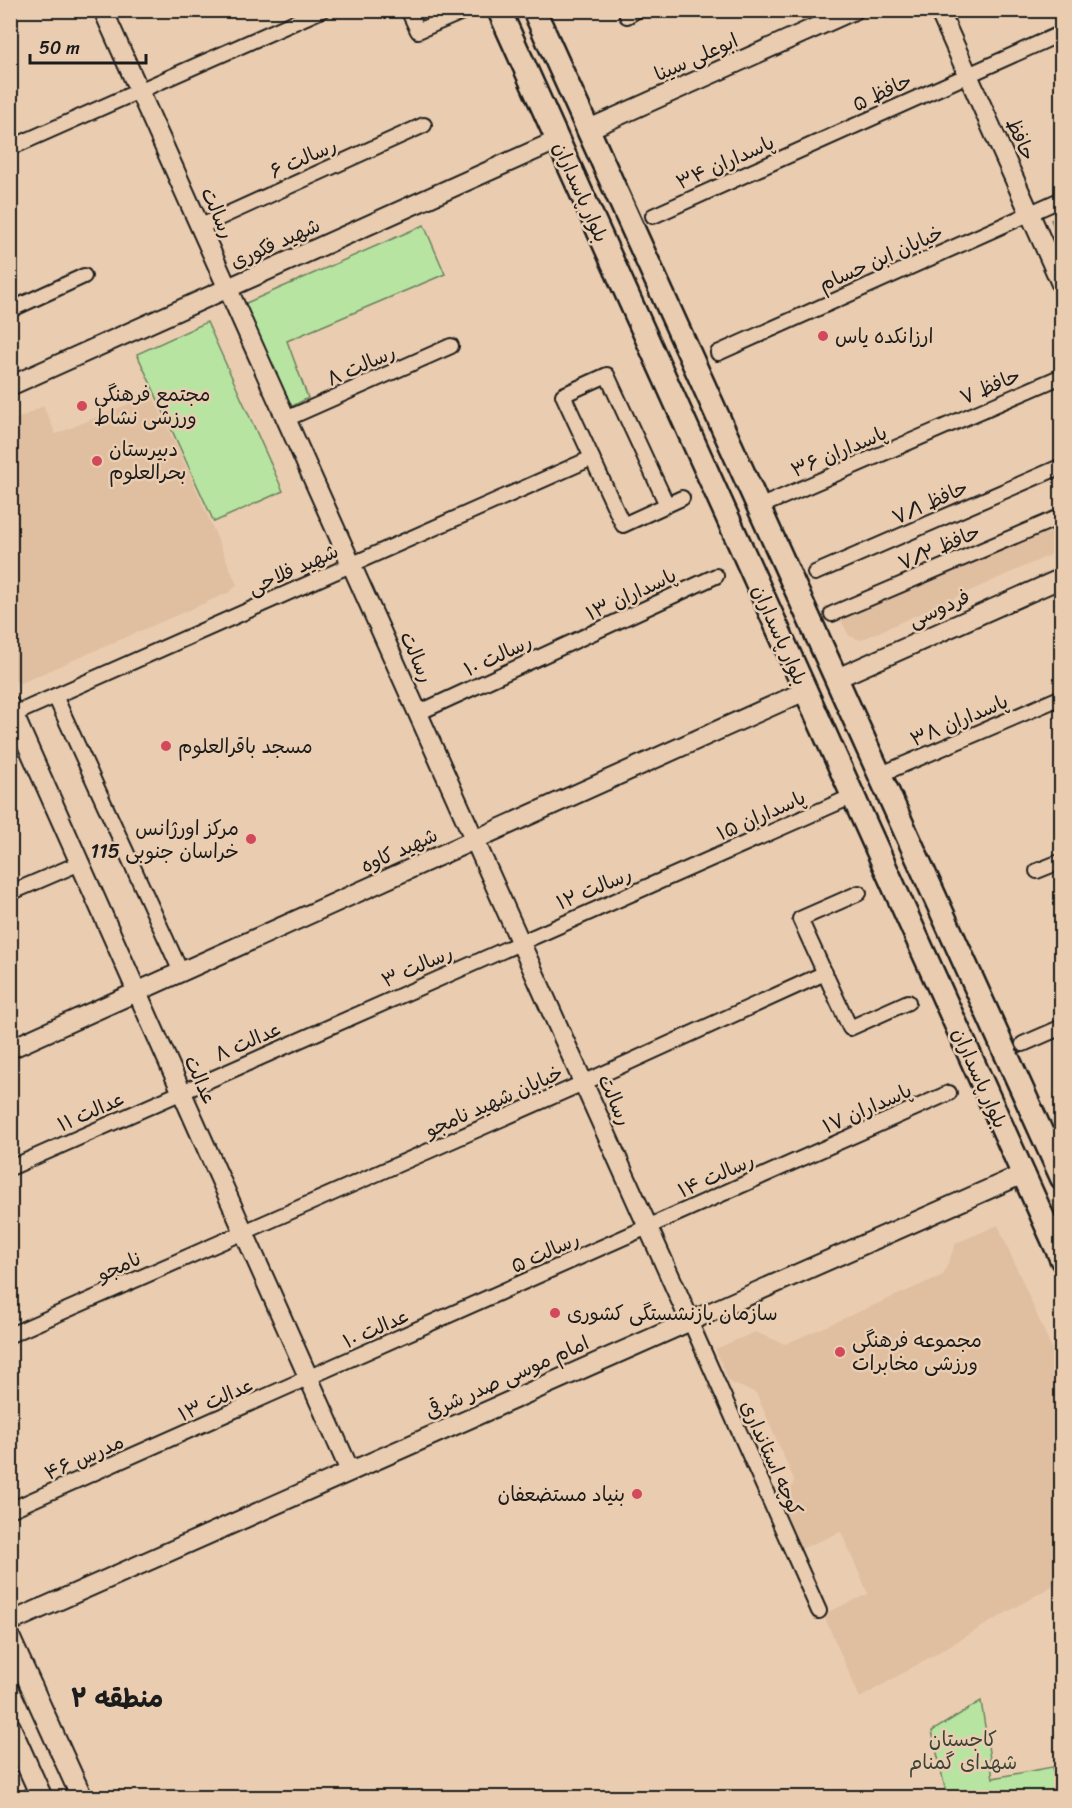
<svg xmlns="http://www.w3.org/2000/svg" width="1072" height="1808" font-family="Sriracha,'Playpen Sans Arabic',sans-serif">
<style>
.built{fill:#e0bfa1}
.green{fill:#b8e4a1;stroke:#6a805e;stroke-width:1.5}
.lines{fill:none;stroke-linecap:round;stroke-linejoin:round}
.minor-casing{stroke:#1c1c1c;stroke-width:18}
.tertiary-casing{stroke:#1c1c1c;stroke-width:22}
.secondary-casing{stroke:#1c1c1c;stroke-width:24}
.primary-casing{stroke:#1c1c1c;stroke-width:27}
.minor{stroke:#eacdb0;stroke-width:14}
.tertiary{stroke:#eacdb0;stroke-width:18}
.secondary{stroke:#eacdb0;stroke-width:20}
.primary{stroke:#eacdb0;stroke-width:22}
.poi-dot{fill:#d1495b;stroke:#eacdb0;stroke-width:2}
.labels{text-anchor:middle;stroke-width:5;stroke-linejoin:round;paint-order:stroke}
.street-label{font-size:20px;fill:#1c1c1c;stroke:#eacdb0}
.poi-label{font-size:20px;fill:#1c1c1c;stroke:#eacdb0;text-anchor:start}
.park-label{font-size:20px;fill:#3b4437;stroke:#eacdb0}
.district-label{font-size:26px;font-weight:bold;fill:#1c1c1c;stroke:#eacdb0}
</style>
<rect width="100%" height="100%" fill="#eacdb0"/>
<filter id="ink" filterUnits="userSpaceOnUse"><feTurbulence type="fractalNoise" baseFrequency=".0167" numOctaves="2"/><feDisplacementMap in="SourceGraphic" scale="12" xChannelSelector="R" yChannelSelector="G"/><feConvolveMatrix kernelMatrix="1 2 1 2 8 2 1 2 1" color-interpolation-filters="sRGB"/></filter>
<g filter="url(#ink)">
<!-- built -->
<g class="built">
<polygon points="152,394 196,488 237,585 230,592 21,683 14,681 10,673 11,422 43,406 56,434"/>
<polygon points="1061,519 1061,550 861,640 849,636 841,620 843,614"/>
<polygon points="998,1225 1061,1370 1061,1581 860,1698 823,1614 868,1594 841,1532 801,1549 785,1512 794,1480 756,1393 729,1382 715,1349 755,1332 785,1344 943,1275 956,1243"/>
</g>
<!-- green -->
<g class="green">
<polygon points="1061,216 1061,243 1051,220"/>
<polygon points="424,225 445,274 287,341 308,398 287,409 244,304"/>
<polygon points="207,322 283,491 214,522 137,354"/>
<polygon points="981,1701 993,1778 1052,1767 1059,1797 947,1797 932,1731"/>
</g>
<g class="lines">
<!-- minor casing -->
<g class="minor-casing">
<g id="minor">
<polyline points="408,10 418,31 462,12"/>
<polyline points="627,16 637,10"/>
<polyline points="10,148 322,10"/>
<polyline points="653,216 1062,33"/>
<polyline points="199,227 424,125"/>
<polyline points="10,310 84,276"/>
<polyline points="718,353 1062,199"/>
<polyline points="286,419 451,346"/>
<polyline points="667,505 607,375 563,395 623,525 682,498"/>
<polyline points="759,507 1062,376"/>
<polyline points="815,573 1062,466"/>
<polyline points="832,614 1062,516"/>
<polyline points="55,696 181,972"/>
<polyline points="418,713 716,576"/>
<polyline points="10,716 592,458"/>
<polyline points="879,775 1062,697"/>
<polyline points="1037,871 1062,861"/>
<polyline points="10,893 80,863"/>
<polyline points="859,893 800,919 850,1028 908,1002"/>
<polyline points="1023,1044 1062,1027"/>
<polyline points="10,1168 853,796"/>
<polyline points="690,1321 819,1611"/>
<polyline points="10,1335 583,1083 825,973"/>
<polyline points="10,1510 949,1093"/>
</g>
</g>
<!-- tertiary casing -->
<g class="tertiary-casing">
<g id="tertiary">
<polyline points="103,10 690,1321"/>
<polyline points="939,10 1062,286"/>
<polyline points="589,129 854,10"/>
<polyline points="10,386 558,140"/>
<polyline points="835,679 1062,578"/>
<polyline points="10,706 350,1471"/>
<polyline points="10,1049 805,691"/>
<polyline points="1045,1141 1062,1135"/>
<polyline points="10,1622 1023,1174"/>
</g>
</g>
<!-- secondary casing -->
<g class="secondary-casing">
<g id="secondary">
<polyline points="10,1639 82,1798"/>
<polyline points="10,1727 42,1798"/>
</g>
</g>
<!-- primary casing -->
<g class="primary-casing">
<g id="primary">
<polyline points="499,10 1062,1260"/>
<polyline points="534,10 1062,1178"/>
</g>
</g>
<!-- minor -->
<use href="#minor" class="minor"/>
<!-- tertiary -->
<use href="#tertiary" class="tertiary"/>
<!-- secondary -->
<use href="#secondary" class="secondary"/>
<!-- primary -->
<use href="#primary" class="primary"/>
</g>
</g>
<!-- markers -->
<g class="poi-dot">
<circle cx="823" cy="336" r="6"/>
<circle cx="82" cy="406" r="6"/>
<circle cx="97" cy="461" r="6"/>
<circle cx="166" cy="746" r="6"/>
<circle cx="251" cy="839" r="6"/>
<circle cx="555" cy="1313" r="6"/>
<circle cx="840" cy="1352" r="6"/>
<circle cx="637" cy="1494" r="6"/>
</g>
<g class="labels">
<!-- street labels -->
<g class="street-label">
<text transform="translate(696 57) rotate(-24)" y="7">ابوعلی سینا</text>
<text transform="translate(882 92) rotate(-25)" y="7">حافظ ۵</text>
<text transform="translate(1021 139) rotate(66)" y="7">حافظ</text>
<text transform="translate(303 158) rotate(-24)" y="7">رسالت ۶</text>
<text transform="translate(725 162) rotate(-24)" y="7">پاسداران ۳۴</text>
<text transform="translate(581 192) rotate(66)" y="7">بلوار پاسداران</text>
<text transform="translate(218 213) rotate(66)" y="7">رسالت</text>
<text transform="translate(275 243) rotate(-24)" y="7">شهید فکوری</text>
<text transform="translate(881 258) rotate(-24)" y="7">خیابان ابن حسام</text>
<text transform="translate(361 365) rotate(-24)" y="7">رسالت ۸</text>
<text transform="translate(990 386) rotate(-23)" y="7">حافظ ۷</text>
<text transform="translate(839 451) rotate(-23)" y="7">پاسداران ۳۶</text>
<text transform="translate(930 502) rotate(-24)" y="7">حافظ ۷/۱</text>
<text transform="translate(939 547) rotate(-23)" y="7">حافظ ۷/۲</text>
<text transform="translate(293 569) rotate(-24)" y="7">شهید فلاحی</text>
<text transform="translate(631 594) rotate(-25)" y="7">پاسداران ۱۳</text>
<text transform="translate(939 608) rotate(-24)" y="7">فردوسی</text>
<text transform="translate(780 635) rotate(66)" y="7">بلوار پاسداران</text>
<text transform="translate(498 655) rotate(-25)" y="7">رسالت ۱۰</text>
<text transform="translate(417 657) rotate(66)" y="7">رسالت</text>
<text transform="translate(959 720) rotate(-23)" y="7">پاسداران ۳۸</text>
<text transform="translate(761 815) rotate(-24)" y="7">پاسداران ۱۵</text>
<text transform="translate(399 850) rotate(-24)" y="7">شهید کاوه</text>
<text transform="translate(594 888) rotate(-23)" y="7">رسالت ۱۲</text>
<text transform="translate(417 966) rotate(-24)" y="7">رسالت ۳</text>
<text transform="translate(248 1041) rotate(-24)" y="7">عدالت ۸</text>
<text transform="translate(980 1078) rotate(66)" y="7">بلوار پاسداران</text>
<text transform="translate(201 1080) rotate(66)" y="7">عدالت</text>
<text transform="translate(615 1100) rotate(66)" y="7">رسالت</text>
<text transform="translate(494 1101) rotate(-24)" y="7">خیابان شهید نامجو</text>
<text transform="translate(867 1108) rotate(-24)" y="7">پاسداران ۱۷</text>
<text transform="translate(91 1111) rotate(-24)" y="7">عدالت ۱۱</text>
<text transform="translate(716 1175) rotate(-24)" y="7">رسالت ۱۴</text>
<text transform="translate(545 1252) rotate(-24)" y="7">رسالت ۵</text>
<text transform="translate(119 1266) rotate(-24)" y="7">نامجو</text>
<text transform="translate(376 1328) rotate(-24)" y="7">عدالت ۱۰</text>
<text transform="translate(507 1377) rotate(-24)" y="7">امام موسی صدر شرقی</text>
<text transform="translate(216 1399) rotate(-24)" y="7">عدالت ۱۳</text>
<text transform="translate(84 1457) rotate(-24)" y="7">مدرس ۴۶</text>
<text transform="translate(772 1458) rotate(66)" y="7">کوچه استانداری</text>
</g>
<!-- poi labels -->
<g class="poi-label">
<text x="835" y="343">ارزانکده یاس</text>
<text x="94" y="401">مجتمع فرهنگی<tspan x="94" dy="23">ورزشی نشاط</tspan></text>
<text x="109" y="456">دبیرستان<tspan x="109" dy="23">بحرالعلوم</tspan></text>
<text x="178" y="753">مسجد باقرالعلوم</text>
<text x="239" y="835" text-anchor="end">مرکز اورژانس<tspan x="239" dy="23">115 خراسان جنوبی</tspan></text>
<text x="567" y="1320">سازمان بازنشستگی کشوری</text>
<text x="852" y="1347">مجموعه فرهنگی<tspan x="852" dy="23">ورزشی مخابرات</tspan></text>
<text x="625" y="1501" text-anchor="end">بنیاد مستضعفان</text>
</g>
<!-- park labels -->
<g class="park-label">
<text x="963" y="1746">کاجستان<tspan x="963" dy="23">شهدای گمنام</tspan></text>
</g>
<!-- district labels -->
<g class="district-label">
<text x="117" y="1707">منطقه ۲</text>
</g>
</g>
<!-- margin -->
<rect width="1072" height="1808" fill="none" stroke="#eacdb0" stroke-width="36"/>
<rect x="18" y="18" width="1036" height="1772" fill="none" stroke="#1c1c1c" stroke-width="2" filter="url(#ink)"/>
<!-- scale -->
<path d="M30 54v9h116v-9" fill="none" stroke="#1c1c1c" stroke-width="3"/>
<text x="39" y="54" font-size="18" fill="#1c1c1c" stroke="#eacdb0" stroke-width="4.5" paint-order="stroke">50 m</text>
</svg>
